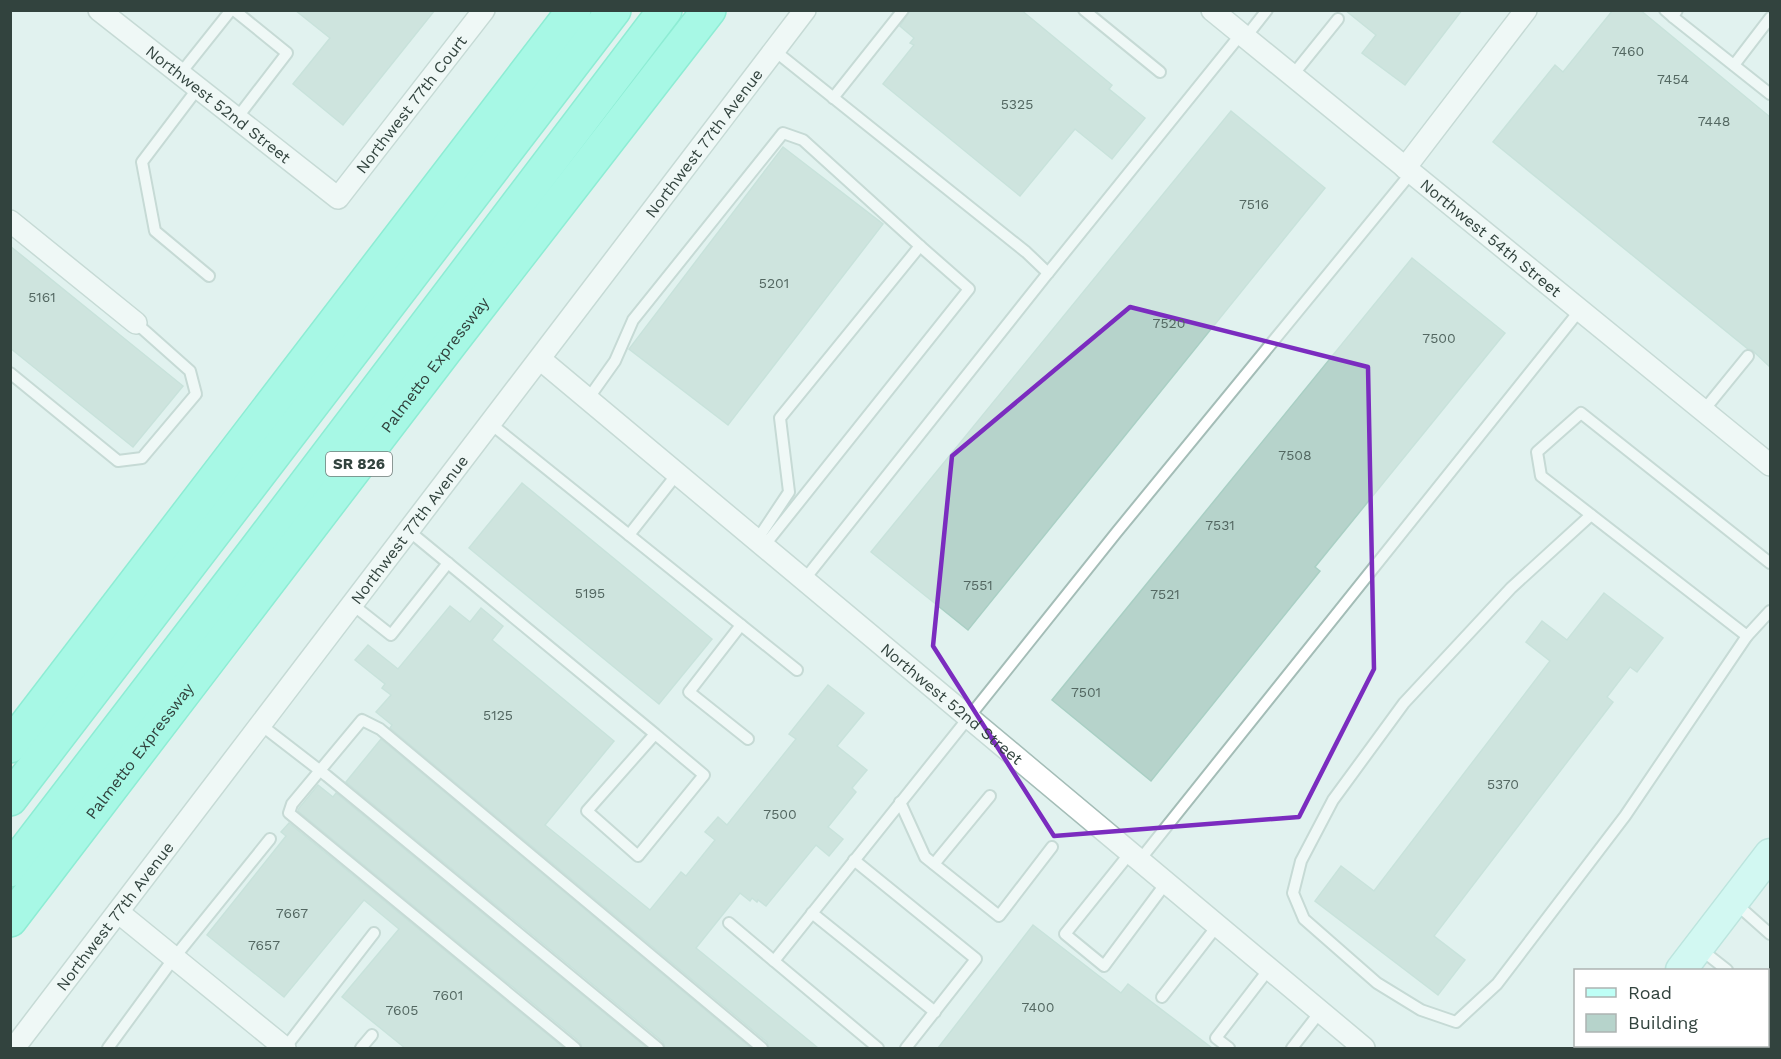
<svg xmlns="http://www.w3.org/2000/svg" width="1781" height="1059" font-family="'Work Sans',sans-serif">
<style>
.building{fill:#b6d3cb;stroke:#a9cfc4;stroke-width:1.5}
.lines{fill:none;stroke-linecap:round;stroke-linejoin:round}
.lane-casing{stroke:#a4bdb7;stroke-width:14}
.street-casing{stroke:#a4bdb7;stroke-width:24}
.secondary-casing{stroke:#8ed4c9;stroke-width:33}
.highway-casing{stroke:#28e5b3;stroke-width:36}
.lane{stroke:#fff;stroke-width:10}
.street{stroke:#fff;stroke-width:21}
.secondary{stroke:#befff6;stroke-width:30}
.highway{stroke:#5fffda;stroke-width:33}
.marked{fill:none;stroke:#7b2cbf;stroke-width:4.5;stroke-linejoin:round}
.labels{text-anchor:middle;stroke-width:4.5;stroke-linejoin:round;paint-order:stroke}
.number-label{font-size:14px;fill:#536761}
.shield{fill:#fff;stroke:#707b78;stroke-width:1.5}
.shield-label{font-size:15px;font-weight:bold;fill:#32433e}
.street-label{font-size:16px;fill:#32433e;stroke:#fff}
</style>
<rect width="100%" height="100%" fill="#e1f2ef"/>
<!-- building -->
<g class="building">
<polygon points="295,10 435,10 343,125 293,84 330,38"/>
<polygon points="910,10 1021,10 1112,85 1109,89 1145,118 1112,159 1075,129 1020,196 883,84 914,45 910,43 914,38 900,26"/>
<polygon points="1345,10 1462,10 1405,85 1362,53 1376,35"/>
<polygon points="1613,10 1640,10 1770,117 1770,367 1752,350 1748,349 1493,142 1555,65 1563,72"/>
<polygon points="1231,111 1325,188 968,630 871,552"/>
<polygon points="783,147 883,224 728,425 629,349"/>
<polygon points="10,246 183,386 133,447 10,348"/>
<polygon points="1412,258 1505,333 1315,567 1320,571 1151,781 1052,700"/>
<polygon points="522,483 712,639 659,704 469,548"/>
<polygon points="1604,593 1663,638 1637,672 1630,667 1607,697 1613,702 1434,936 1465,960 1438,995 1315,901 1341,866 1374,891 1550,661 1526,642 1542,621 1567,640"/>
<polygon points="450,606 470,622 481,608 503,626 492,640 614,741 545,825 650,910 681,872 686,876 715,840 705,832 718,817 727,825 796,739 789,734 828,685 864,713 837,746 867,770 852,788 856,792 828,827 843,839 829,856 816,845 766,906 758,900 757,902 752,898 750,901 740,893 696,948 818,1048 769,1048 767,1042 390,728 392,725 376,712 391,695 382,688 385,684 355,660 368,645 398,669"/>
<polygon points="381,739 751,1048 665,1048 663,1042 346,782"/>
<polygon points="318,785 333,797 336,793 647,1048 582,1048 580,1042 298,811 299,808"/>
<polygon points="289,823 564,1048 405,1048 342,997 399,929 364,900 284,997 207,935 286,836 281,832"/>
<polygon points="1033,925 1121,993 1128,984 1212,1048 938,1048"/>
</g>
<g class="lines">
<!-- lane casing -->
<g class="lane-casing">
<g id="lane">
<polyline points="234,10 287,53 237,118"/>
<polyline points="1084,10 1160,72"/>
<polyline points="1665,10 1673,17 1677,10"/>
<polyline points="1673,17 1770,94"/>
<polyline points="1245,38 1267,10"/>
<polyline points="775,51 1026,252 1048,273 1241,34"/>
<polyline points="1734,65 1770,18"/>
<polyline points="180,74 231,10"/>
<polyline points="1292,76 1338,19"/>
<polyline points="198,88 142,162 155,231 209,276"/>
<polyline points="833,98 903,10"/>
<polyline points="10,373 118,461 142,458 196,394 190,371 136,323"/>
<polyline points="588,399 615,361 633,320 783,133 803,140 920,246 780,418 789,492 757,540"/>
<polyline points="1704,410 1748,356"/>
<polyline points="491,424 797,670"/>
<polyline points="1591,515 1511,588 1404,703 1333,800 1301,861 1293,893 1304,919 1377,983 1421,1010 1456,1022 1497,984 1625,816 1747,636"/>
<polyline points="409,531 655,734 587,811 638,856 704,775 655,734"/>
<polyline points="629,535 677,474"/>
<polyline points="764,546 969,289 920,246"/>
<polyline points="1770,563 1581,413 1537,452 1541,476 1747,636 1770,611"/>
<polyline points="804,580 1048,273"/>
<polyline points="353,605 391,635 448,563"/>
<polyline points="741,625 689,692 748,739"/>
<polyline points="261,725 327,776 658,1048"/>
<polyline points="900,802 925,857 999,916 1052,847"/>
<polyline points="1130,853 1065,934 1104,966 1166,883"/>
<polyline points="854,860 976,959 906,1048"/>
<polyline points="1139,861 1580,310"/>
<polyline points="934,864 990,796"/>
<polyline points="1734,902 1770,934"/>
<polyline points="812,913 935,1012"/>
<polyline points="729,923 774,961 1116,533 1411,173"/>
<polyline points="1699,948 1727,970"/>
<polyline points="774,961 878,1048"/>
<polyline points="1162,997 1217,926"/>
<polyline points="1768,1003 1770,1005"/>
<polyline points="108,1048 174,958 270,839"/>
<polyline points="285,1048 374,933"/>
<polyline points="361,1048 372,1035"/>
<polyline points="575,1048 289,813 292,804 362,720 380,729 762,1048"/>
<polyline points="1229,1048 1216,1038 1269,969"/>
<polyline points="1292,1048 1320,1012"/>
<polyline points="1719,1048 1721,1046"/>
</g>
</g>
<!-- street casing -->
<g class="street-casing">
<g id="street">
<path id="s1" d="M99,10L338,198L484,10"/>
<path id="s2" d="M1212,10L1770,465"/>
<polyline points="1405,168 1526,10"/>
<polyline points="10,221 136,323"/>
<path id="s3" d="M540,359L1364,1048"/>
<polyline points="118,912 285,1048"/>
<path id="s4" d="M14,1048L805,10"/>
</g>
</g>
<!-- secondary casing -->
<g class="secondary-casing">
<g id="secondary">
<polyline points="1681,970 1770,854"/>
<polyline points="1620,1048 1622,1046"/>
</g>
</g>
<!-- highway casing -->
<g class="highway-casing">
<g id="highway">
<polyline points="10,746 574,10"/>
<polyline points="10,799 614,10"/>
<polyline points="10,870 257,548 665,10"/>
<path id="s5" d="M10,920L450,344L709,10"/>
</g>
</g>
<!-- lane -->
<use href="#lane" class="lane"/>
<!-- street -->
<use href="#street" class="street"/>
<!-- secondary -->
<use href="#secondary" class="secondary"/>
<!-- highway -->
<use href="#highway" class="highway"/>
</g>
<!-- marked area -->
<path d="M0 0H1781V1059H0ZM1130,307L1368,367L1374,669L1299,817L1054,836L933,646L952,456Z" fill="#e1f2ef" fill-opacity=".55" fill-rule="evenodd"/>
<path class="marked" d="M1130,307L1368,367L1374,669L1299,817L1054,836L933,646L952,456Z"/>
<g class="labels">
<!-- number labels -->
<g class="number-label">
<text x="1628" y="56">7460</text>
<text x="1673" y="84">7454</text>
<text x="1017" y="109">5325</text>
<text x="1714" y="126">7448</text>
<text x="1254" y="209">7516</text>
<text x="774" y="288">5201</text>
<text x="42" y="302">5161</text>
<text x="1169" y="328">7520</text>
<text x="1439" y="343">7500</text>
<text x="1295" y="460">7508</text>
<text x="1220" y="530">7531</text>
<text x="978" y="590">7551</text>
<text x="590" y="598">5195</text>
<text x="1165" y="599">7521</text>
<text x="1086" y="697">7501</text>
<text x="498" y="720">5125</text>
<text x="1503" y="789">5370</text>
<text x="780" y="819">7500</text>
<text x="292" y="918">7667</text>
<text x="264" y="950">7657</text>
<text x="448" y="1000">7601</text>
<text x="1038" y="1012">7400</text>
<text x="402" y="1015">7605</text>
</g>
<!-- shield labels -->
<rect class="shield" x="326" y="452" width="66" height="24" rx="4.5"/>
<g class="shield-label">
<text x="359" y="469">SR 826</text>
</g>
<!-- street labels -->
<g class="street-label">
<text dy="6" stroke="none"><textPath href="#s1" startOffset="152">Northwest 52nd Street</textPath></text>
<text dy="6" stroke="none"><textPath href="#s1" startOffset="423">Northwest 77th Court</textPath></text>
<text dy="6" stroke="none"><textPath href="#s4" startOffset="1138">Northwest 77th Avenue</textPath></text>
<text dy="6" stroke="none"><textPath href="#s2" startOffset="360">Northwest 54th Street</textPath></text>
<text dy="6" stroke="none"><textPath href="#s5" startOffset="699">Palmetto Expressway</textPath></text>
<text dy="6" stroke="none"><textPath href="#s4" startOffset="652">Northwest 77th Avenue</textPath></text>
<text dy="6" stroke="none"><textPath href="#s3" startOffset="537">Northwest 52nd Street</textPath></text>
<text dy="6" stroke="none"><textPath href="#s5" startOffset="213">Palmetto Expressway</textPath></text>
<text dy="6" stroke="none"><textPath href="#s4" startOffset="166">Northwest 77th Avenue</textPath></text>
</g>
</g>
<!-- border -->
<rect width="1781" height="1059" fill="none" stroke="#32433e" stroke-width="24"/>
<!-- legend -->
<rect x="1574" y="969" width="195" height="78" fill="#ffffff" stroke="#adb4b2" stroke-width="1.5"/>
<rect x="1586" y="988" width="30" height="9" fill="#befff6" stroke="#adb4b2" stroke-width="1.5"/>
<text x="1628" y="999" font-size="18" fill="#32433e">Road</text>
<rect x="1586" y="1014" width="30" height="18" fill="#b6d3cb" stroke="#adb4b2" stroke-width="1.5"/>
<text x="1628" y="1029" font-size="18" fill="#32433e">Building</text>
</svg>
